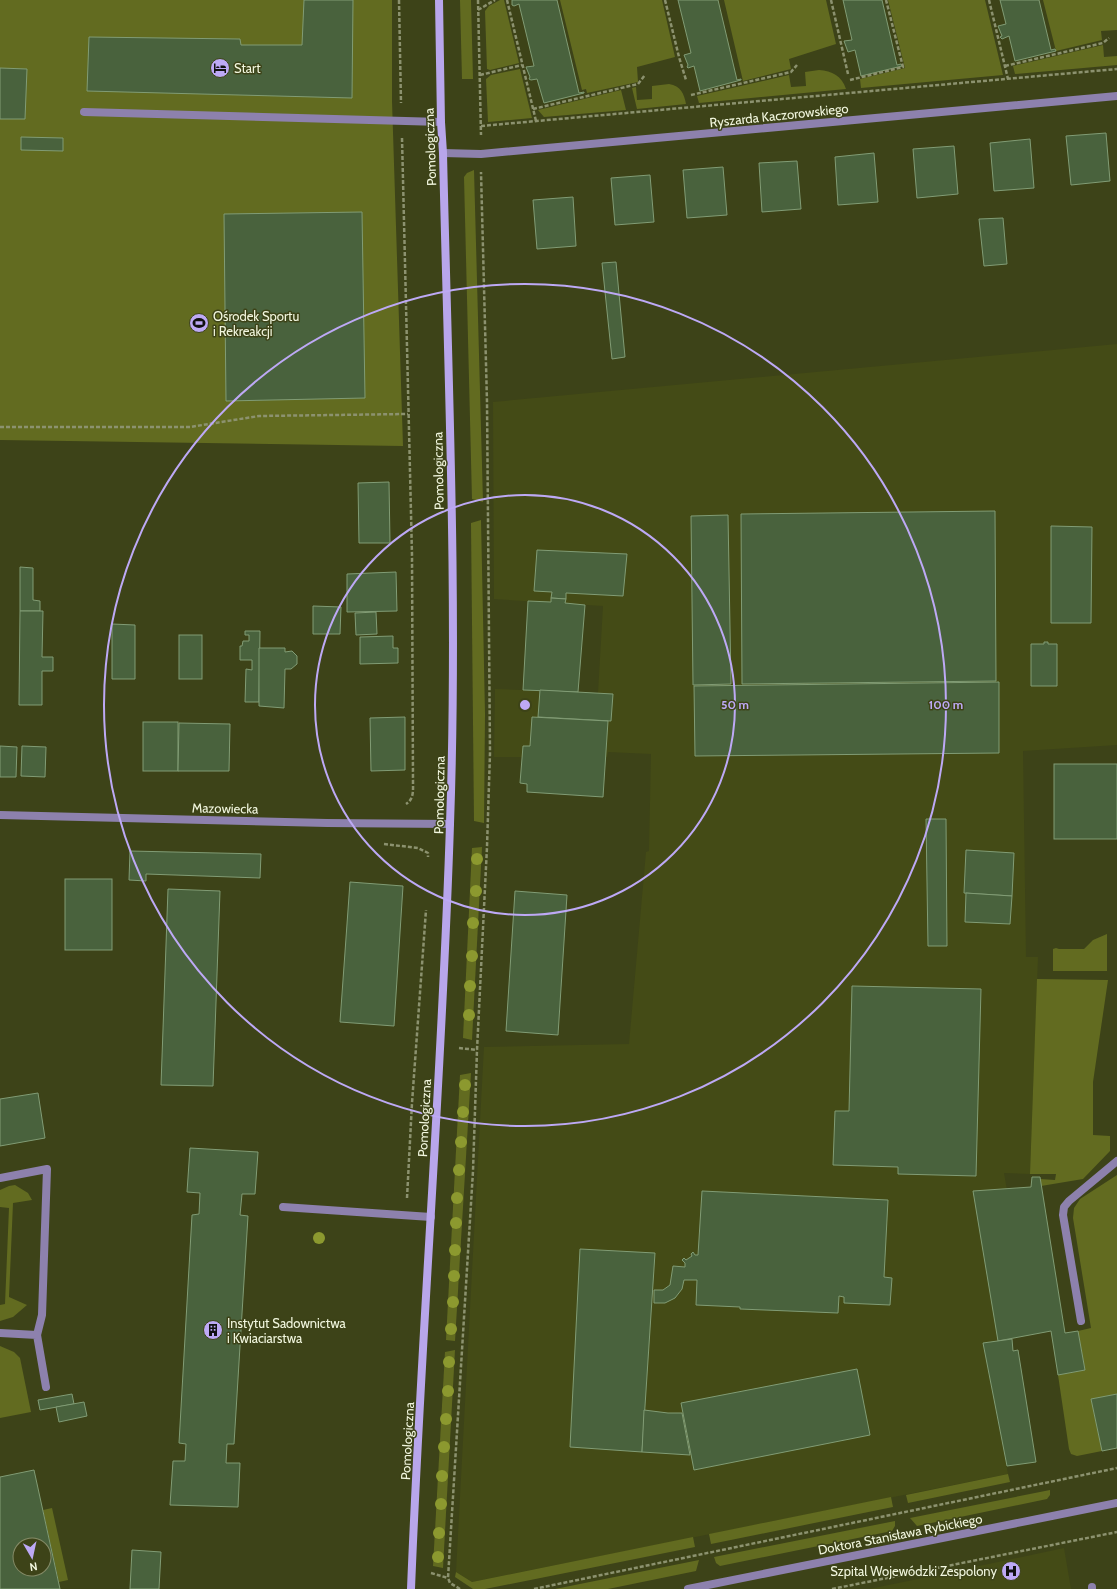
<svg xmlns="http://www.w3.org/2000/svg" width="1117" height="1589" font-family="Cabin,sans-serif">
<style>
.built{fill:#444b16}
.green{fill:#626b20}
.building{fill:#49623d;stroke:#819c75;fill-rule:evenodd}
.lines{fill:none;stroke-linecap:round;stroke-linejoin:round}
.path{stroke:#8c926f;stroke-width:2.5;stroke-dasharray:4 2;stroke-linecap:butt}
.lane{stroke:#8d81ad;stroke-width:8}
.street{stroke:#8d81ad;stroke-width:8}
.secondary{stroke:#b8a6eb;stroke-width:8}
.tree{fill:#8c992f}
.ring{fill:none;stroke:#bda9f5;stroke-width:2}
.labels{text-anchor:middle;stroke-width:3;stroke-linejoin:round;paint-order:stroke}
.poi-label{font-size:13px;fill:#f1f6de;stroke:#3d4318;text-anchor:start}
.street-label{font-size:13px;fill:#f1f6de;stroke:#3d4318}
.centre{fill:#bda9f5;stroke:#3d4318;stroke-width:2}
.ring-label{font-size:12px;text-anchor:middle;font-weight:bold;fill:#bda9f5;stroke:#3d4318;stroke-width:3;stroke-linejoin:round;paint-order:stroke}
</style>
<rect width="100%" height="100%" fill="#3d4318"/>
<!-- built -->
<g class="built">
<polygon points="1117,344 1117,745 1023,751 1026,957 1038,957 1030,1174 1004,1173 1032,1335 983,1343 1008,1474 472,1582 456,1572 484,1047 629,1044 646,852 649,851 651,754 608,752 607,757 494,757 495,689 598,693 603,606 494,599 493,402"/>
<polygon points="1064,1548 1071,1589 869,1589 918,1579"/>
</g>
<!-- green -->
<g class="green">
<polygon points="0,0 392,0 392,101 403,446 0,440"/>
<polygon points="460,0 471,0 473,79 462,79"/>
<polygon points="500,0 504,0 519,63 490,70 487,69 485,11 489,6"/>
<polygon points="560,0 662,0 675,57 637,67 638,82 587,93 586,89 582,90"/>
<polygon points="724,0 826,0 836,44 789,59 791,69 743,81"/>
<polygon points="888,0 985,0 1003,75 861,88 860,79 905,68"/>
<polygon points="1043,0 1117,0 1117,30 1101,31 1102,40 1056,51"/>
<polygon points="1103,45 1104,57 1117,56 1117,65 1015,74 1013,66"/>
<polygon points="520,69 532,118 488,122 486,79 491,75"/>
<path d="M819,70C832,71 842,76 846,89L699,103L697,96L789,75L791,87L806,86L805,72Z"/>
<path d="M669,84C681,86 684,94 686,104L637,109L632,88L636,87L637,100L652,99V86Z"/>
<polygon points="621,90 626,110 544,117 538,110"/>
<polygon points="474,170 483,502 472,499 464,177 467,173"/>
<polygon points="481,520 485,714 484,823 474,821 471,523"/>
<polygon points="482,847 472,1040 463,1038 472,848"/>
<polygon points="1107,934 1107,971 1053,971 1053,949 1056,948 1059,949 1084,949 1093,940"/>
<polygon points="1037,979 1108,980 1093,1082 1093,1135 1110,1136 1110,1151 1083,1179 1041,1186 1040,1179 1055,1180 1056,1174 1030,1174"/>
<polygon points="471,1073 455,1341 446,1340 460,1075"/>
<polygon points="1117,1175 1117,1394 1091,1399 1102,1451 1077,1456 1071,1454 1069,1449 1058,1375 1085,1370 1078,1331 1091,1328 1073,1218 1074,1208 1080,1199"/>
<polygon points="15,1185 28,1193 32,1200 13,1203 9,1297 27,1305 13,1317 0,1321 0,1305 5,1304 9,1208 0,1207 0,1190 9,1186"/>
<polygon points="0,1346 14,1352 20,1358 31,1412 0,1418"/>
<polygon points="455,1350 443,1568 433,1566 445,1352"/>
<polygon points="1008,1474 1010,1482 908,1503 906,1495"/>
<polygon points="1050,1490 1050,1495 1047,1499 917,1526 910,1518"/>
<polygon points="891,1497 893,1507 711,1544 709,1534"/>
<polygon points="52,1508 68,1580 59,1582 43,1510"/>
<polygon points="895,1521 895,1526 892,1531 720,1566 716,1563 714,1557"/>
<polygon points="693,1537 695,1547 485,1589 473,1589 455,1577 456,1572 472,1582"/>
<polygon points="699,1560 696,1571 608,1589 555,1589"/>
</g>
<!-- building -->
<g class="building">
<polygon points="304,0 353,0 352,98 87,91 89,37 240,39 241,45 302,45"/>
<polygon points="512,0 557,0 579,93 584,92 584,93 544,103 537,79 531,80 529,79 530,77 526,67 534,66 519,4 514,6 512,5"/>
<polygon points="678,0 718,0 737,80 741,79 741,80 700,91 694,66 688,68 687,67 688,65 684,55 691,53"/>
<polygon points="843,0 882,0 897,65 901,64 902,66 861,76 855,50 848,52 844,41 852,40"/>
<polygon points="1000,0 1039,0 1051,50 1055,49 1056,51 1015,61 1009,36 1002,39 1000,37 1002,36 998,26 1006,24"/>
<polygon points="0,68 27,69 25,119 0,119"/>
<polygon points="1106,133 1110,181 1071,185 1066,136"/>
<polygon points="21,137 63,138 63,151 21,150"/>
<polygon points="1030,139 1034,188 994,191 990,143"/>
<polygon points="954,146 958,194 917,198 913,149"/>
<polygon points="874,153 878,202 838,205 835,157"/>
<polygon points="797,161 801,209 762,212 759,163"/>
<polygon points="723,167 727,215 687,218 683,170"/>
<polygon points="650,175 654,222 615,225 611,178"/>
<polygon points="573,197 576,246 537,249 533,200"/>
<polygon points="362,212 365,398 226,401 224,214"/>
<polygon points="1003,218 1007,264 984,266 979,219"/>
<polygon points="616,262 625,357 612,359 602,263"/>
<polygon points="389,482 390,543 359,543 358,483"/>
<polygon points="995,511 996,681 742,684 741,514"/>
<polygon points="728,515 731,684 693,685 691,516"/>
<polygon points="1051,526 1092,527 1091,623 1051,623"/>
<polygon points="537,550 627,554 623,596 566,593 566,599 551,598 552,592 534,591"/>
<polygon points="20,567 33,568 33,600 40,601 40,611 20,611"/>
<polygon points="396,572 397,611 347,612 347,574"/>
<polygon points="551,598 566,599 565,603 585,605 578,692 523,690 528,601 551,602"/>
<polygon points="313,606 341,607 340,634 313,634"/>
<polygon points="20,611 43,611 42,657 53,657 53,671 42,671 42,705 19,705"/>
<polygon points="376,612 377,634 356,635 355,613"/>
<polygon points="112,624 135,625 135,679 112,679"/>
<polygon points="245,631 260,631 259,702 245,702 246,669 252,670 252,660 240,660 240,646 242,646 243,641 249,641 249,635 245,635"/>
<rect x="179" y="635" width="23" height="44"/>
<polygon points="393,636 393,648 398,648 398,663 360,664 360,637"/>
<polygon points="1044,642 1048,642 1048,644 1057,644 1057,686 1031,686 1031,644 1044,644"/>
<polygon points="259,648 285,648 285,652 292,651 297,656 297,664 291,669 285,669 284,708 259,706"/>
<polygon points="999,682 999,753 695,756 694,686"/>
<polygon points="540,690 613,694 611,721 538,717"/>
<polygon points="405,717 405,770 371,771 370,718"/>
<polygon points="532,717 608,721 603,797 527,792 527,784 520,783 523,746 530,746"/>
<rect x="143" y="722" width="35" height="49"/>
<polygon points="179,723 230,724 229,771 178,771"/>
<polygon points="0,746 17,747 16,777 0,777"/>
<polygon points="22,746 46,747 45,777 21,776"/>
<rect x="1054" y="764" width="63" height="75"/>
<polygon points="926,819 946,819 947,946 928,946"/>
<polygon points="966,850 1014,853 1012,896 964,893"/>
<polygon points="130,851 261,854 260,878 146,874 146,881 129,880"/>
<rect x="65" y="879" width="47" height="71"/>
<polygon points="350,882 403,886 394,1026 340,1022"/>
<polygon points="168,889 220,891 213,1086 161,1085"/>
<polygon points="515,891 567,895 558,1035 506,1031"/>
<polygon points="966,893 1012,896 1010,924 965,922"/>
<polygon points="852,986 981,989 976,1176 898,1174 898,1167 833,1165 835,1111 849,1111"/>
<polygon points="38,1093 45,1138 0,1146 0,1099"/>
<polygon points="190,1148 258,1152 255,1194 242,1194 240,1215 248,1216 234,1444 227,1444 226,1463 240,1463 238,1507 170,1505 173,1461 185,1461 186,1444 179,1443 192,1215 199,1214 200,1193 187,1192"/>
<polygon points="1032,1177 1040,1177 1065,1333 1078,1331 1085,1370 1058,1375 1051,1331 998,1341 973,1191 1031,1187"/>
<polygon points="702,1191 888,1200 884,1277 892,1278 890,1305 844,1303 844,1297 839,1296 838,1313 740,1309 740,1307 696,1305 697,1280 684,1280 682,1289 675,1298 665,1303 654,1303 654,1290 663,1290 670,1285 673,1266 685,1267 685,1263 682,1260 684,1258 686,1260 692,1256 691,1254 693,1252 695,1255 698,1255"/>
<polygon points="580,1249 655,1253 642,1452 570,1447"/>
<polygon points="1012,1339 1013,1351 1018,1350 1036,1462 1007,1466 983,1343"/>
<polygon points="857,1369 870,1435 694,1470 681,1403"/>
<polygon points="72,1394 74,1404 40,1410 38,1400"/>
<polygon points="1117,1394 1117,1448 1102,1451 1091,1399"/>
<polygon points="84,1402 87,1416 59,1422 56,1407"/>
<polygon points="644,1410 668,1413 682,1413 690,1455 642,1452"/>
<path d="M34,1470L60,1589H0V1477ZM20,1545H44V1569H20Z"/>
<polygon points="132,1550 161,1552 159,1589 130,1589"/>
</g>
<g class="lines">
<!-- path -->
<g class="path">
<polyline points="399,0 401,103"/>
<polyline points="478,0 481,135"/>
<polyline points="507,0 536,121"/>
<polyline points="665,0 679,57 686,80"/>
<polyline points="831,0 848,74"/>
<polyline points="989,0 1008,79"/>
<polyline points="478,10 495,0"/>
<polyline points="1005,66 1103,43 1109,38"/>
<polyline points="480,75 522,65"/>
<polyline points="850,80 903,67 886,0"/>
<polyline points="691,95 791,72 797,65"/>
<polyline points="533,109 638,84 645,75"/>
<polyline points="481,126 1117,69"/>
<path d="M402,138L412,555L413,782C413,791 414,799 406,804"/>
<polyline points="0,427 190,427 259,416 408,414"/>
<polyline points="384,844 418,848 428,853 428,857"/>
<polyline points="459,1048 477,1050"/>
<polyline points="407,1198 412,1103 426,910"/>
<polyline points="431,1573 448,1578"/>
<polyline points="460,1589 450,1583 448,1578 473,1171 477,1050 487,847 490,753 487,402 481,172"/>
<polyline points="534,1589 1117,1468"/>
<polyline points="832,1589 1117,1532"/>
</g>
<!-- lane -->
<g class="lane">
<polyline points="84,112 441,122"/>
<polyline points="0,1178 47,1169 42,1315 37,1335"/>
<polyline points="283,1207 431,1217"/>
<polyline points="1081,1321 1063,1215 1064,1207 1069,1201 1117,1161"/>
<polyline points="0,1333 37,1335 46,1387"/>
<polyline points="1092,1587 1092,1589"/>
</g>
<!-- street -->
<g class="street">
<polyline points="443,153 481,154 1117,96"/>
<polyline points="0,815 327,823 450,824"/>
<polyline points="688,1589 1117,1503"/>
</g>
<!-- secondary -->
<path class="secondary" d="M411,1589C421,1334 442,1079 450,824C458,601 448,377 443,153L441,122L439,0"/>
</g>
<!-- trees -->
<g class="tree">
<circle cx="477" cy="859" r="6"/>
<circle cx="476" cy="891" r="6"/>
<circle cx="473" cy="923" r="6"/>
<circle cx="472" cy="956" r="6"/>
<circle cx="470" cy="986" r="6"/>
<circle cx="469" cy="1015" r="6"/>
<circle cx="465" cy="1085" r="6"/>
<circle cx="463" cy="1112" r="6"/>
<circle cx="461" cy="1142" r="6"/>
<circle cx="459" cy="1170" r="6"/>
<circle cx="457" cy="1198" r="6"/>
<circle cx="456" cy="1223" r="6"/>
<circle cx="319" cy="1238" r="6"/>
<circle cx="455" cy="1250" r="6"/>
<circle cx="454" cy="1276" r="6"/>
<circle cx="453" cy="1302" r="6"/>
<circle cx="451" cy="1329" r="6"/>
<circle cx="449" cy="1362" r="6"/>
<circle cx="448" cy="1391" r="6"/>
<circle cx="446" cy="1419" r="6"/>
<circle cx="444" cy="1447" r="6"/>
<circle cx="442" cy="1476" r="6"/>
<circle cx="441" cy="1504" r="6"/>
<circle cx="439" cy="1533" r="6"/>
<circle cx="438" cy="1557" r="6"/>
</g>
<!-- distance rings -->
<g class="ring">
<circle cx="525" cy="705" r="210"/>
<circle cx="525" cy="705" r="421"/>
</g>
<!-- icons -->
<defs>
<g id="hotel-disc" transform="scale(1)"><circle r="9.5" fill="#bda9f5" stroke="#3d4318"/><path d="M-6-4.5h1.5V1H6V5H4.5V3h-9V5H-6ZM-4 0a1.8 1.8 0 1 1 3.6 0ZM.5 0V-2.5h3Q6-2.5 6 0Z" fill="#111"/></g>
<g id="stadium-disc" transform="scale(1)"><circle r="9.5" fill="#bda9f5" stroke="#3d4318"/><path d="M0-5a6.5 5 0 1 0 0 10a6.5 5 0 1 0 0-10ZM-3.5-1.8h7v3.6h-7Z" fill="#111"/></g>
<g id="building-disc" transform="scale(1)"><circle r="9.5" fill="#bda9f5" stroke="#3d4318"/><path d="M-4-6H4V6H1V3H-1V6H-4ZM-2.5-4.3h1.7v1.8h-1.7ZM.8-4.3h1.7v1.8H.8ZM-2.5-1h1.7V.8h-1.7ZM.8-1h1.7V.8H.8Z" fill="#111"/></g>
<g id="hospital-disc" transform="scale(1)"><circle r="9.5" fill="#bda9f5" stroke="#3d4318"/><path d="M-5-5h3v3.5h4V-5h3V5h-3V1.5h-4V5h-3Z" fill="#111"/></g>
</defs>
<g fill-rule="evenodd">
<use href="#hotel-disc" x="220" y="68"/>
<use href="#stadium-disc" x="199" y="323"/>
<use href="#building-disc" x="213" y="1330"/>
<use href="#hospital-disc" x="1011" y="1571"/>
</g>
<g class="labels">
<!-- poi labels -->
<g class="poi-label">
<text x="234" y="73">Start</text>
<text x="213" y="321">Ośrodek Sportu<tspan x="213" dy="15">i Rekreakcji</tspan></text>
<text x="227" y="1328">Instytut Sadownictwa<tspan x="227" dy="15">i Kwiaciarstwa</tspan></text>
<text x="997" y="1576" text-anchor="end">Szpital Wojewódzki Zespolony</text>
</g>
<!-- street labels -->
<g class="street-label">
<text transform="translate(779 115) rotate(-6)" y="5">Ryszarda Kaczorowskiego</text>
<text transform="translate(430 147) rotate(-92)" y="5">Pomologiczna</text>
<text transform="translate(438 471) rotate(-91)" y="5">Pomologiczna</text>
<text transform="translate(439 795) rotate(-89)" y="5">Pomologiczna</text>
<text transform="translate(225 808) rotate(1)" y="5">Mazowiecka</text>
<text transform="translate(424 1118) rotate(-87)" y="5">Pomologiczna</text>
<text transform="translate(407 1441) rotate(-87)" y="5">Pomologiczna</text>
<text transform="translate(900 1534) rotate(-11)" y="5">Doktora Stanisława Rybickiego</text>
</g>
</g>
<circle cx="525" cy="705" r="6" class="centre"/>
<g class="ring-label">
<text x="735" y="709">50 m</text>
<text x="946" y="709">100 m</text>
</g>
<!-- north arrow -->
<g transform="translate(32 1557) rotate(171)"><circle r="19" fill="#3d4318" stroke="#858b67"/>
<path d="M0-3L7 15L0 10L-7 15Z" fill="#bda9f5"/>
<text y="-6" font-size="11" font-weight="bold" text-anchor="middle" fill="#f1f6de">N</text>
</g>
</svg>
